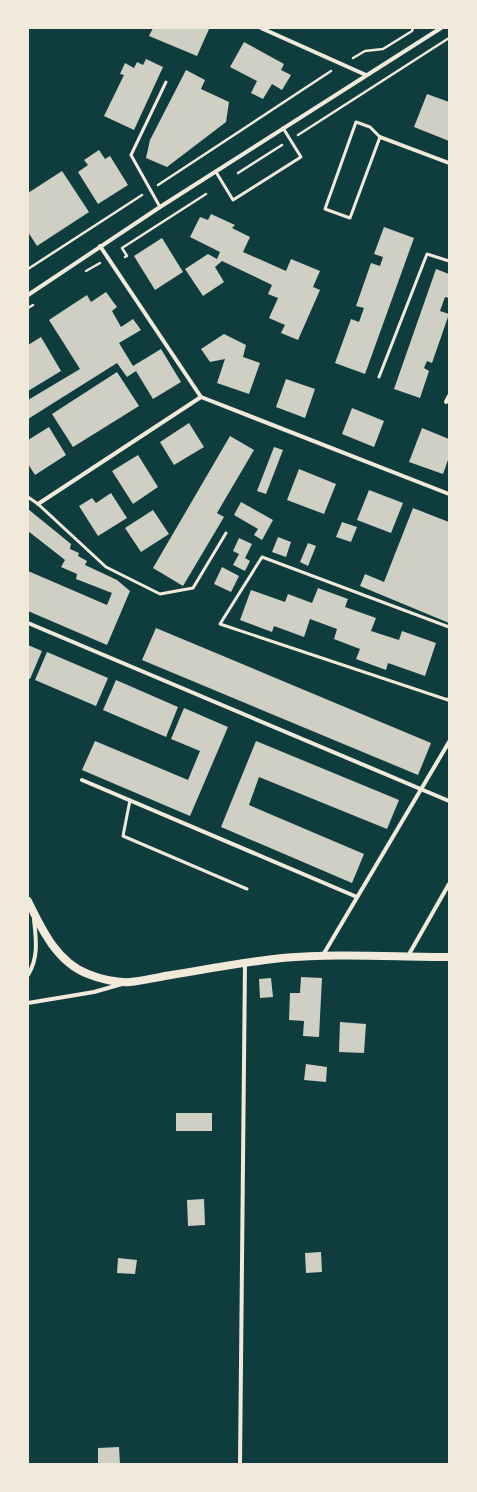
<svg xmlns="http://www.w3.org/2000/svg" width="477" height="1492" font-family="Montserrat,sans-serif">
<style>
.building{fill:#cfcfc3}
.lines{fill:none;stroke-linecap:round;stroke-linejoin:round}
.path{stroke:#f1e9da;stroke-width:2.5}
.service{stroke:#f1e9da;stroke-width:3}
.minor{stroke:#f1e9da;stroke-width:4}
.secondary{stroke:#f1e9da;stroke-width:8}
</style>
<rect width="100%" height="100%" fill="#0f3d3e"/>
<!-- building -->
<g class="building">
<polygon points="153,28 207,28 209,29 197,56 149,36"/>
<polygon points="244,42 284,64 281,70 291,75 282,90 272,84 263,99 251,93 257,81 230,67"/>
<polygon points="146,59 163,67 134,130 104,116 124,75 120,74 125,63 134,68 137,62 143,65"/>
<polygon points="186,70 205,80 201,89 229,102 226,122 167,167 146,158 150,140"/>
<polygon points="427,94 449,102 449,141 414,127"/>
<polygon points="99,150 105,159 110,156 128,185 98,204 78,172 88,165 84,160"/>
<polygon points="62,171 89,212 37,246 28,232 28,193"/>
<polygon points="211,214 235,225 232,228 250,237 243,252 286,271 291,259 320,271 313,287 320,290 298,340 281,333 285,325 269,318 278,298 268,294 272,285 222,261 215,267 224,282 203,296 185,269 208,254 217,259 220,252 190,237 200,217 208,220"/>
<polygon points="384,227 414,238 365,374 335,363 351,319 359,322 364,308 356,306 371,263 380,266 383,257 374,254"/>
<polygon points="162,238 183,272 155,290 134,256"/>
<polygon points="436,269 449,274 449,298 445,297 440,311 449,314 432,363 427,361 424,368 429,371 420,398 394,389"/>
<polygon points="106,292 117,307 112,311 121,327 133,319 141,330 119,343 133,366 161,349 181,382 153,399 136,371 127,377 117,363 28,419 28,400 80,369 49,320 87,295 91,302"/>
<polygon points="224,334 246,345 243,357 260,363 249,394 217,383 225,359 210,362 201,349"/>
<polygon points="41,337 61,371 28,391 28,345"/>
<polygon points="117,372 139,406 73,447 52,414"/>
<polygon points="286,379 315,389 305,418 276,407"/>
<polygon points="352,408 384,421 374,447 342,434"/>
<polygon points="189,423 204,447 174,465 160,442"/>
<polygon points="49,427 66,455 35,475 28,464 28,440"/>
<polygon points="422,428 449,439 449,457 443,474 409,462"/>
<polygon points="230,436 254,450 217,513 224,517 183,586 153,568"/>
<polygon points="274,447 283,450 266,494 257,491"/>
<polygon points="138,455 158,487 133,504 112,471"/>
<polygon points="299,469 336,484 324,514 287,500"/>
<polygon points="369,490 403,503 391,533 357,520"/>
<polygon points="111,493 127,518 98,536 79,506 92,498 96,503"/>
<polygon points="241,502 273,520 262,540 254,535 258,529 234,515"/>
<polygon points="413,508 449,522 449,623 360,586 365,574 384,582"/>
<polygon points="28,509 71,544 70,549 79,553 78,556 87,561 85,565 117,580 130,591 107,645 28,611 28,571 107,605 112,593 76,579 77,574 61,567 65,560 28,531"/>
<polygon points="153,510 169,534 141,552 125,528"/>
<polygon points="342,522 357,527 351,542 336,537"/>
<polygon points="278,537 291,542 286,557 272,552"/>
<polygon points="239,538 252,544 245,558 250,561 245,571 233,565 239,554 233,551"/>
<polygon points="308,543 316,546 308,566 300,562"/>
<polygon points="222,567 239,576 231,592 214,584"/>
<polygon points="318,588 348,599 345,607 376,618 371,631 399,640 402,631 436,643 425,676 388,663 386,670 356,659 360,649 334,639 337,629 310,619 304,637 274,626 272,632 240,620 251,590 285,602 288,594 312,603"/>
<polygon points="156,628 431,743 418,775 142,660"/>
<polygon points="28,645 42,651 30,679 28,678"/>
<polygon points="47,652 108,678 96,706 35,680"/>
<polygon points="116,680 178,707 166,737 103,710"/>
<polygon points="184,708 228,727 190,816 82,770 95,741 188,780 200,751 171,739"/>
<polygon points="256,741 399,800 387,829 259,777 249,805 364,854 352,883 221,827"/>
<polygon points="301,977 322,978 319,1037 303,1036 304,1021 289,1020 290,993 300,993"/>
<polygon points="271,978 273,997 260,998 259,979"/>
<polygon points="340,1022 366,1024 364,1053 339,1052"/>
<polygon points="306,1064 327,1067 326,1082 304,1080"/>
<rect x="176" y="1113" width="36" height="18"/>
<polygon points="204,1199 205,1225 188,1226 187,1200"/>
<polygon points="321,1252 322,1272 306,1273 305,1253"/>
<polygon points="118,1258 137,1260 135,1274 117,1273"/>
<polygon points="119,1447 120,1464 98,1464 98,1448"/>
</g>
<g class="lines">
<!-- path -->
<g class="path">
<polyline points="353,58 365,51 383,49 412,31 413,28"/>
<polyline points="298,135 449,38"/>
<polyline points="238,173 282,145"/>
<polyline points="158,185 331,71"/>
<polyline points="125,257 127,256 122,248 206,194"/>
<polyline points="28,269 142,195"/>
<polyline points="86,271 100,263"/>
<polyline points="28,308 33,305"/>
</g>
<!-- service -->
<g class="service">
<polygon points="356,122 370,127 380,137 350,218 325,209"/>
<polyline points="216,172 233,200 301,157 283,128"/>
<polyline points="160,207 131,155 166,82"/>
<polyline points="379,377 427,254 449,261"/>
<polyline points="28,497 38,504 106,567 160,594 193,588 226,533"/>
<polyline points="449,627 262,557 220,624 448,700 449,698"/>
<polyline points="130,800 123,836 247,889"/>
</g>
<!-- minor -->
<g class="minor">
<polyline points="261,28 366,75"/>
<polyline points="380,137 449,163"/>
<polyline points="100,246 201,397 449,494"/>
<polyline points="28,295 160,207 441,28"/>
<polyline points="446,402 449,396"/>
<polyline points="38,504 201,397"/>
<polyline points="28,623 449,801"/>
<polyline points="82,780 357,897"/>
<polyline points="323,955 449,742"/>
<polyline points="408,956 449,884"/>
<path d="M28,975C39,957 36,939 34,919"/>
<polyline points="28,1003 94,992 122,984"/>
<polyline points="240,1464 245,962"/>
</g>
<!-- secondary -->
<path class="secondary" d="M28,901C42,930 57,962 88,974C100,979 117,983 130,982C143,981 158,977 171,975C208,969 245,962 282,958C338,953 394,957 449,957"/>
</g>
<!-- border -->
<rect width="477" height="1492" fill="none" stroke="#f1e9da" stroke-width="58"/>
</svg>
